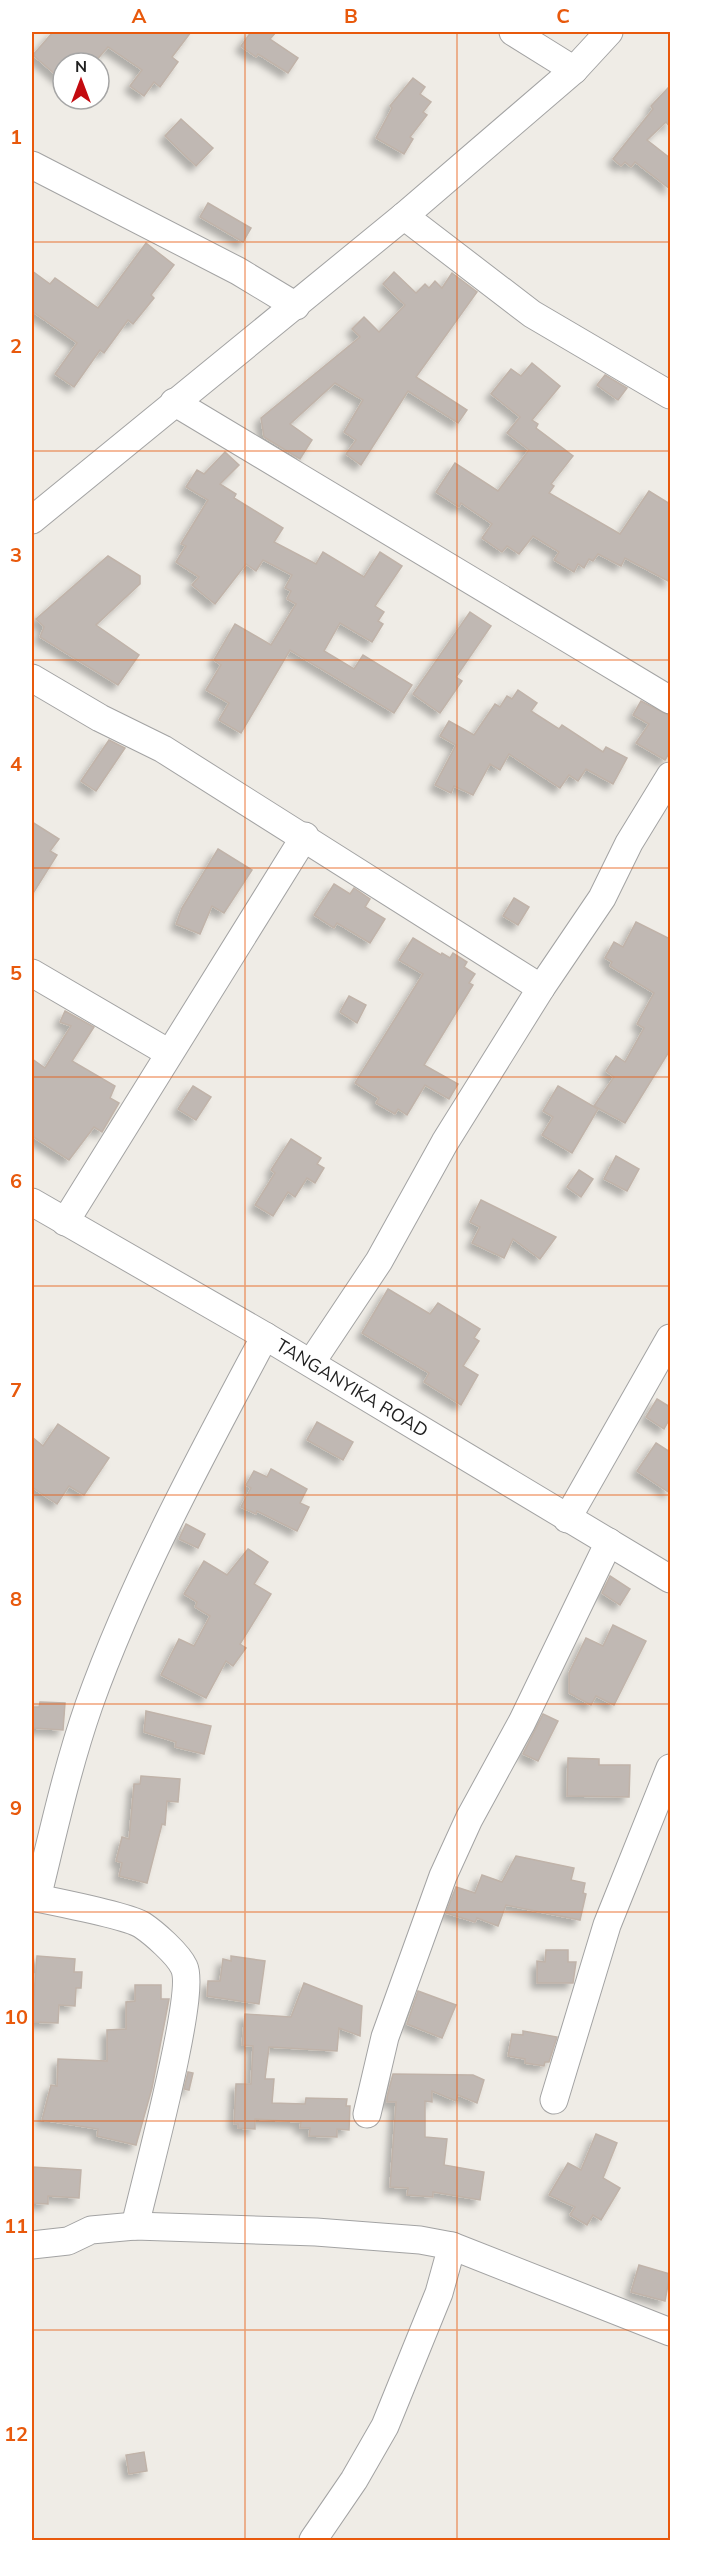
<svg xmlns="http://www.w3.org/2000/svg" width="702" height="2572" font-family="Mulish,sans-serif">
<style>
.building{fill:#c0b8b3;stroke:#c0b3a9;stroke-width:1.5;filter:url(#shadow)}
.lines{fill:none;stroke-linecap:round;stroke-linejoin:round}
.minor-casing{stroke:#a3a3a3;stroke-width:29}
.minor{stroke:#fff;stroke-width:27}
.grid{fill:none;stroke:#e8590c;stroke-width:1.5;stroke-opacity:0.55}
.labels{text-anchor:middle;stroke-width:5;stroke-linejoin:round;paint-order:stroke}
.street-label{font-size:18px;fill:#1f1f1f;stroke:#fff}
.neatline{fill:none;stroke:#e8590c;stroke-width:2}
.grid-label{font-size:20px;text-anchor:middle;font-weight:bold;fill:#e8590c}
</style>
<defs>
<filter id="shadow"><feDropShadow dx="-5.5" dy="5.5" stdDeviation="3" flood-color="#0004"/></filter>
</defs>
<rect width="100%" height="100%" fill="#efece6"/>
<!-- building -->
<g class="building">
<polygon points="53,32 191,32 172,57 178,62 160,87 154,82 144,96 130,86 142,70 108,47 94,63 63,63 63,81 33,55"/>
<polygon points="251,32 276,32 270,39 298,58 288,73 258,54 256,57 241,46"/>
<polygon points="413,78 425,87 420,94 431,102 423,112 427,115 410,137 413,139 404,154 376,138 392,108 390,106"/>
<polygon points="670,86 670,127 666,122 647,140 670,158 670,189 635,162 631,167 625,162 621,166 613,159 653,109 651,106"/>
<polygon points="181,119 213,148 196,166 165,136"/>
<polygon points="208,203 251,228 243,242 200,217"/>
<polygon points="146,243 174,265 151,295 154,298 133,324 128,320 104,353 100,350 74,387 55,374 77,343 32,311 32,271 50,284 55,278 98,308"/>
<polygon points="394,272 416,293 425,284 429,288 435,281 442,288 452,273 477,292 416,377 467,410 458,423 408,391 361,465 346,454 356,440 344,432 363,400 335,383 290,424 312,440 300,459 264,437 261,418 360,337 352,329 364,317 379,332 405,305 383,284"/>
<polygon points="532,363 560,386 532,420 538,424 536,428 573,456 551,484 554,486 549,493 620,534 649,491 670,504 670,582 625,558 621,566 598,554 593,561 589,559 584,568 578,564 574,572 554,560 559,552 533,536 519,554 507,546 502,552 482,538 492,524 461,503 459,507 436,492 455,463 498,491 529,450 507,433 520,417 491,394 511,369 521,376"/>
<polygon points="605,375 627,388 618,400 597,385"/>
<polygon points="225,452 239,465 220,484 236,494 234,498 283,528 274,542 316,564 323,552 364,577 380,552 402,566 375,606 384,612 378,621 383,624 372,642 340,623 324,651 354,669 363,655 412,685 394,713 290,650 241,733 219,720 229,703 206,690 221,665 214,660 235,624 271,645 296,604 287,599 291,591 285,588 292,575 263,560 256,571 246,564 215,604 192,585 199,577 176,562 186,546 181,544 208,500 186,487 197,470 204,474"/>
<polygon points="108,556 140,576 140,584 96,625 139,655 118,685 40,637 44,627 36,619"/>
<polygon points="470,612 491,626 456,677 462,681 440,713 413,694"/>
<polygon points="518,690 537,703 531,711 559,729 562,725 603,752 606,747 627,758 613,784 586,769 578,781 569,775 560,788 509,754 500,770 490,764 473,795 454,786 451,793 435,785 456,745 440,736 449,721 474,735 495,704 500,707 507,696 512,699"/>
<polygon points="641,701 670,716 670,752 665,760 636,743 649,724 633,715"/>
<polygon points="109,740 125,748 96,791 81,781"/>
<polygon points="32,822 59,839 50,851 57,855 32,895"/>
<polygon points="218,849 252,870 224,913 212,906 200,934 176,924 182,908"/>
<polygon points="334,884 350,894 354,888 370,899 365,907 385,919 370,943 337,923 334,928 314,915"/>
<polygon points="514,898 529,907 518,925 503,916"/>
<polygon points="636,922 670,939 670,1050 625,1123 594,1106 614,1077 606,1071 616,1056 625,1062 644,1028 637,1024 654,993 610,966 612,962 605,958 614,942 623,947"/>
<polygon points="413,938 441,955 442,953 450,958 453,953 467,962 464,967 475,974 469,983 473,985 424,1065 458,1084 449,1099 425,1085 407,1115 398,1109 395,1114 376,1103 379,1098 355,1083 423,974 399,960"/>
<polygon points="349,996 366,1005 357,1023 340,1012"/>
<polygon points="65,1011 94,1027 72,1061 115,1086 110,1098 119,1103 102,1132 94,1127 69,1160 32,1136 32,1059 45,1068 71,1026 60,1022"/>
<polygon points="193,1086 211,1097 196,1120 178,1109"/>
<polygon points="558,1086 598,1109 572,1153 542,1135 553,1117 543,1111"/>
<polygon points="291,1139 321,1158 317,1164 324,1168 315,1183 307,1178 295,1197 288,1192 273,1216 255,1205 275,1173 271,1170"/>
<polygon points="616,1156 639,1169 627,1191 604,1179"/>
<polygon points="579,1170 593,1179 581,1197 567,1187"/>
<polygon points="481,1200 556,1237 540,1259 513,1239 504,1258 472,1243 480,1227 470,1222"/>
<polygon points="388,1289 430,1314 438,1303 480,1329 474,1338 479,1341 463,1366 478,1375 461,1405 424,1382 429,1373 362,1333"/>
<polygon points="657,1399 670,1407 670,1418 664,1429 646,1417"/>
<polygon points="317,1422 353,1442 343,1460 307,1440"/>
<polygon points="58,1424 109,1458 84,1495 69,1486 57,1504 32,1487 32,1437 43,1446"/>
<polygon points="656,1443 670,1452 670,1493 637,1471"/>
<polygon points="271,1469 307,1489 300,1503 309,1507 297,1531 257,1511 256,1514 241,1507 251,1488 246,1485 254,1471 267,1477"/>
<polygon points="186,1524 205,1534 198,1548 179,1539"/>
<polygon points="248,1549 268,1562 254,1584 271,1594 240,1644 246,1648 233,1666 226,1661 206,1698 161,1675 179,1639 194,1646 210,1616 195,1607 197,1602 184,1594 204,1561 227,1575"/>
<polygon points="610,1576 630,1589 620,1605 602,1593"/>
<polygon points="613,1625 646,1641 614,1705 596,1696 591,1705 569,1693 569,1673 586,1638 603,1646"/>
<polygon points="40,1702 65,1703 63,1730 32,1728 32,1707 39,1707"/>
<polygon points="146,1711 211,1726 204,1754 175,1747 176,1742 144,1732"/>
<polygon points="543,1714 558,1721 538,1761 523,1754"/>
<polygon points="568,1758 599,1759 599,1765 630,1765 629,1797 567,1796"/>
<polygon points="141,1776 180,1779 178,1802 167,1801 165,1825 162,1824 147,1883 119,1876 122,1863 116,1861 122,1837 129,1839 134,1784 140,1784"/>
<polygon points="516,1856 574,1868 571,1880 585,1883 583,1893 586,1894 580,1920 506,1905 498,1926 477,1918 475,1922 446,1913 456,1887 475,1893 482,1875 502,1882"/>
<polygon points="546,1950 568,1950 568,1962 576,1962 573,1983 537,1983 537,1961 545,1962"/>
<polygon points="37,1956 75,1959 74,1972 82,1972 81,1988 76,1988 75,2006 59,2005 58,2023 32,2022"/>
<polygon points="231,1956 265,1961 259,2004 207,1996 208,1981 220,1981 223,1959 231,1961"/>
<polygon points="304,1983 362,2006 360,2036 339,2028 337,2051 269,2047 265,2079 274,2079 272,2103 305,2104 306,2098 347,2099 346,2106 350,2106 349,2130 337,2129 337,2137 309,2136 310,2128 300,2128 301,2122 255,2119 255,2129 238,2128 238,2124 234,2124 236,2084 251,2084 253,2046 242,2045 245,2014 291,2017"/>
<polygon points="135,1985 161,1985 161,1999 169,1999 152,2088 136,2145 97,2136 98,2129 42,2120 51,2085 57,2086 58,2059 107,2061 107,2030 126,2029 126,2002 135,2001"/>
<polygon points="418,1991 456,2005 442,2038 407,2024"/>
<polygon points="523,2031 557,2037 549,2062 545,2062 544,2066 525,2063 525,2059 508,2056 512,2034 523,2035"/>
<polygon points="188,2072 193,2073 189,2090 184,2089"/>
<polygon points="393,2074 473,2075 484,2080 477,2103 458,2095 456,2101 432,2091 432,2102 425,2101 425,2137 447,2139 444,2165 484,2172 480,2200 433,2192 433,2197 407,2195 408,2188 390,2187 396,2102 387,2102 387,2097"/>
<polygon points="596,2134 617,2143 603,2178 620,2188 601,2220 593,2215 587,2225 570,2215 575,2207 549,2195 568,2163 581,2170"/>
<polygon points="32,2167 81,2170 79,2198 48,2196 48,2204 32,2203"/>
<polygon points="639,2265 670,2274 665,2301 631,2292"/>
<polygon points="144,2452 147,2471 129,2474 126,2455"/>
</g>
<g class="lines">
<!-- minor casing -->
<g class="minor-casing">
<g id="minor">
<polyline points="513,32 574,70"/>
<polyline points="32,165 238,271 296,306"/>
<polyline points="404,216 532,314 670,395"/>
<polyline points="174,402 670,700"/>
<polyline points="32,520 404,216 574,70 609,32"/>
<polyline points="32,678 100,718 163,749 541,988"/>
<polyline points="32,973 169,1053"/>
<polyline points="32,1202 265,1336 670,1579"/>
<polyline points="65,1222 305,836"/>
<polyline points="311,1363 379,1261 445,1142 541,988 602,898 629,843 670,776"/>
<polyline points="567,1519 670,1338"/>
<path d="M32,1897C52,1901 129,1916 142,1925C154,1933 178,1954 184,1967C197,1994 144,2185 135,2226"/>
<path d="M37,1898C53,1833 67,1768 89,1705C135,1577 201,1456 265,1336"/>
<polyline points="554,2100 607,1925 670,1768"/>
<polyline points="367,2114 385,2037 443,1876 469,1819 522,1722 609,1542"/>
<polyline points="32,2245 68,2241 91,2230 135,2226 316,2232 420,2240 452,2246 670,2332"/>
<polyline points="313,2540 354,2480 385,2426 439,2293 452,2246"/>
</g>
</g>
<!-- minor -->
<use href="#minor" class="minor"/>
</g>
<!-- grid -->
<path class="grid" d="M245,32V2540M457,32V2540M32,242H670M32,451H670M32,660H670M32,868H670M32,1077H670M32,1286H670M32,1495H670M32,1704H670M32,1912H670M32,2121H670M32,2330H670"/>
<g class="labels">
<!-- street labels -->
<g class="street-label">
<text transform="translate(352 1388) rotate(31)" y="6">TANGANYIKA ROAD</text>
</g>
</g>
<!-- border -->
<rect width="702" height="2572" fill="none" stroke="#ffffff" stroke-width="66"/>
<!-- north arrow -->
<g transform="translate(81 81)"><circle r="28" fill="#ffffff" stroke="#a5a5a5" stroke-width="1.5"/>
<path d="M0-4.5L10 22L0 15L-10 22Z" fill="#c30b10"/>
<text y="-9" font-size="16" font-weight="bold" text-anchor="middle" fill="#1f1f1f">N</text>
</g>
<rect x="33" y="33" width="636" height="2506" class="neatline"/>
<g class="grid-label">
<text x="139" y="23">A</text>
<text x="351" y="23">B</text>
<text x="563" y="23">C</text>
<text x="16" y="144">1</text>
<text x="16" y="353">2</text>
<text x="16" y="562">3</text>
<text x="16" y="771">4</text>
<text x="16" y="980">5</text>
<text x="16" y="1188">6</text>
<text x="16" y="1397">7</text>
<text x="16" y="1606">8</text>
<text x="16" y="1815">9</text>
<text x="16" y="2024">10</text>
<text x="16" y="2233">11</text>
<text x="16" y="2441">12</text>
</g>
</svg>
